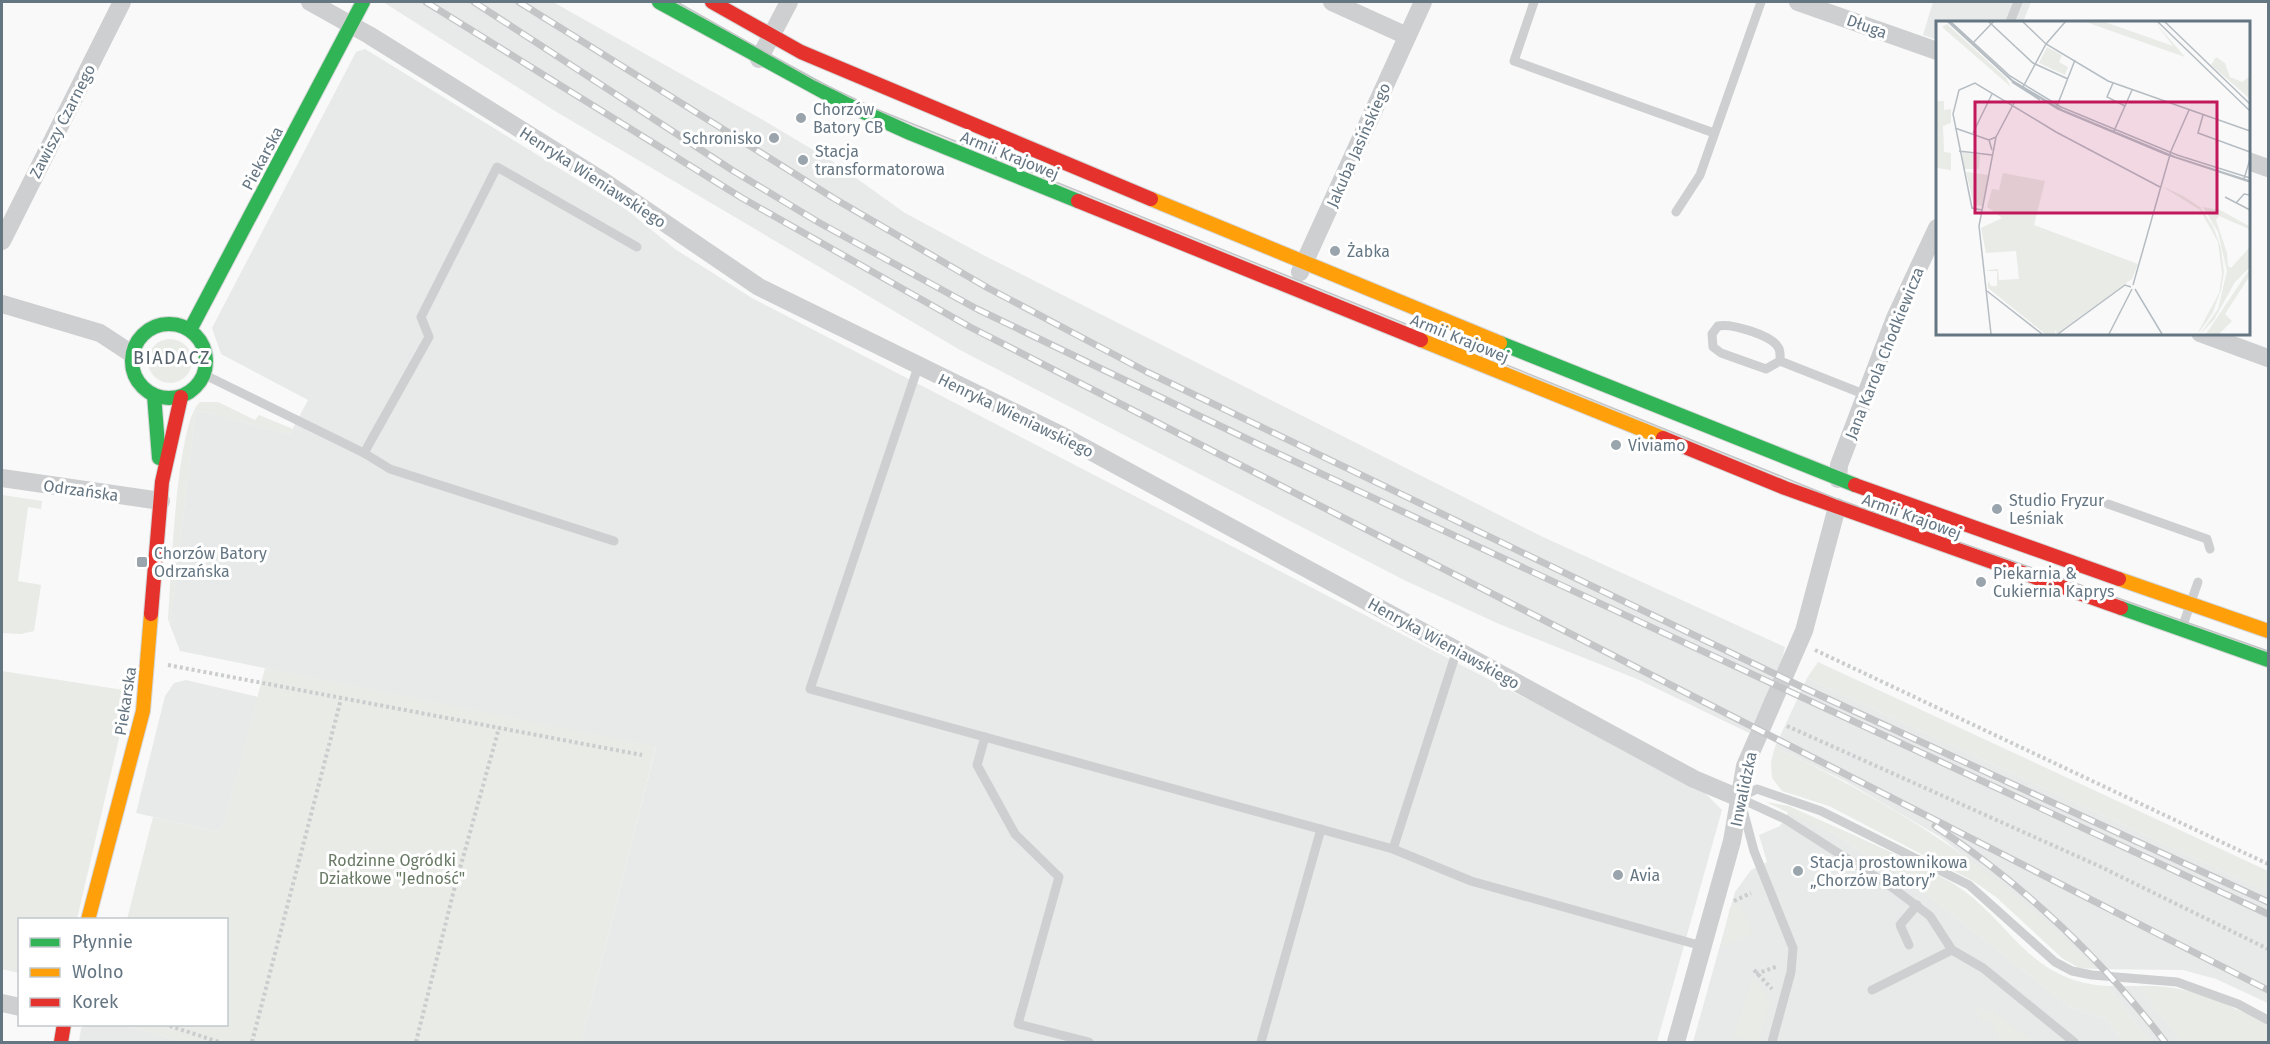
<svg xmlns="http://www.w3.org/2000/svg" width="2270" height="1044" font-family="'Fira Sans',sans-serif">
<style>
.built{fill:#e8e9e9}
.green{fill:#e8ebe6}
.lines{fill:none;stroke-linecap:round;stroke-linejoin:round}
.fast-casing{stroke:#d5d6d7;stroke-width:16}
.slow-casing{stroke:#d5d6d7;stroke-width:16}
.jam-casing{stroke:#d5d6d7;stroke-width:16}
.path{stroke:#cbcccd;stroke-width:4;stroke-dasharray:3 3;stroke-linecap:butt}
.lane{stroke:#cecfd0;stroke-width:9}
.street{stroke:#cecfd0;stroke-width:18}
.fast{stroke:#30b455;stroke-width:14}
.slow{stroke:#ff9f0a;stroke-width:14}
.jam{stroke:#e5322d;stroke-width:14}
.tram{stroke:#c3c5c6;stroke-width:1.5}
.rail-casing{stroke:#c3c5c6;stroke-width:7}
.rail{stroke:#fff;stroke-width:4.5;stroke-dasharray:14;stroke-linecap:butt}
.poi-dot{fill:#99a4ac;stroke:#fff;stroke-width:2}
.labels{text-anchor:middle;stroke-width:6;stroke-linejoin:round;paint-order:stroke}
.street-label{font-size:16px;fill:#657683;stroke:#fff}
.poi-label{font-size:16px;fill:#657683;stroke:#fff;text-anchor:start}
.park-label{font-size:16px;fill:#687a64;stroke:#fff}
.neighbourhood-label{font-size:18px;letter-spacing:1.5px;fill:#57646e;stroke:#fff}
.inset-road{fill:none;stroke:#b5bdc3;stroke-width:1.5}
.view{fill:#c2185b;fill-opacity:0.15;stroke:#c2185b;stroke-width:3}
.inset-edge{fill:none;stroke:#657683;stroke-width:3}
</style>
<rect width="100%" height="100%" fill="#f9f9f9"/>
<!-- built -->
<g class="built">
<polygon points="383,2 553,2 763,120 835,163 905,213 987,257 1543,537 1785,647 1780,668 1749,733 1637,679 1499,624 1404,580 960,350 555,111"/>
<polygon points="1933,2 2031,2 2023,22 1937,22 1937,40 1923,35"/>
<polygon points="365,49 627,210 675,249 752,298 1701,789 1722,810 1657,1042 581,1042 656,747 180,651 170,625 196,410 290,434 308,400 221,354 212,328 356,52"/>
<polygon points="1807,678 2268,892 2268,1003 2216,979 2183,970 2095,969 2035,912 1940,837 1845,781 1775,747"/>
<polygon points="186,680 258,697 223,828 215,831 136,813 165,696 174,683"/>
<polygon points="1789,811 1832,833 1907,879 2070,1007 2106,1019 2124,1042 1693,1042 1735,892 1751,870 1767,862 1759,835 1780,826"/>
<polygon points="2107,986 2138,986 2182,1042 2150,1042"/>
<polygon points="89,1024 124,1025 183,1042 79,1042 81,1028"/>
</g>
<!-- green -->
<g class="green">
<circle cx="170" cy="361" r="22"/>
<path d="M200,402H218L255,420L259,415L293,429L290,434L196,410L170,625L168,619C171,581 176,422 200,402Z"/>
<polygon points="2,495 42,501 41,509 28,507 18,581 41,585 34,631 21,634 2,633"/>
<polygon points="1818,662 2268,871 2268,892 1807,678"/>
<polygon points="265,668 656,746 581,1042 183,1042 124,1025 226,1024 226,920 127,919 153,817 215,831 223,828"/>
<polygon points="2,671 130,691 77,919 20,920 19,973 2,969"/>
<path d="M1775,747C1896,805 2002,871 2095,969L2079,968L2062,958L1996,897L1973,881L1829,806L1782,791L1772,778L1771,762Z"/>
<path d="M1766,802L1789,806C1842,830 1896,853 1947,880C2010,915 2024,981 2107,986L2150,1042H2124L2106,1019L2070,1007L1907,879L1832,833Z"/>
<polygon points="1740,903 1753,933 1722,947 1730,907"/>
<polygon points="1752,978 1771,1000 1758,1042 1733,1037"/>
<path d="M2138,986C2161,985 2185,989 2207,996C2229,1004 2246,1017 2268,1018V1042H2182Z"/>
<polygon points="1975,1008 1994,1012 2034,1042 2000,1042 1989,1019 1982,1022"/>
</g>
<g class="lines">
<!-- fast casing -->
<g class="fast-casing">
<g id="fast">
<polyline points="659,2 846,104 910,133 1078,201"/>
<circle cx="169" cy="361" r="37"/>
<polyline points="190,330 363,2"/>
<polyline points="1500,343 1855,485"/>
<polyline points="154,395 159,458"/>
<polyline points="2121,608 2268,660"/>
</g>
</g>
<!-- slow casing -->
<g class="slow-casing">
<g id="slow">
<polyline points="1151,199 1500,343"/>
<polyline points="1421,340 1663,438"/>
<polyline points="2119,579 2268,631"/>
<polyline points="88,920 143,711 151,614"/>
</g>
</g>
<!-- jam casing -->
<g class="jam-casing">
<g id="jam">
<polyline points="712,2 801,52 1151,199"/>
<polyline points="1078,201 1421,340"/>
<polyline points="1663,438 1785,488 2121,608"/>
<polyline points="1855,485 2119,579"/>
<polyline points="151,614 162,482 181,397"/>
<polyline points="61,1042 64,1024"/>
</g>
</g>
<!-- path -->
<g class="path">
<polyline points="1815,650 2268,864"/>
<polyline points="168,665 642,755"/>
<polyline points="1787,726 2099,866 2268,949"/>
<polyline points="1734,901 1751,893"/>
<polyline points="1754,970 1772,989"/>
<polyline points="1756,974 1778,966"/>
<polyline points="164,1024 219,1042"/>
<polyline points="252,1042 341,699"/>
<polyline points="416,1042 454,890 499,728"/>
</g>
<!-- lane -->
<g class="lane">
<polyline points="1534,2 1514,61 1714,133"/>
<polyline points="2010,22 2018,2"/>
<polyline points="1676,212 1700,175 1761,2"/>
<path d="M1780,361C1780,356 1781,351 1778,347C1771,335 1731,323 1718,326L1712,334L1713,347L1721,353L1766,369L1780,361L1866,395"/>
<polyline points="918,367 810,689 1393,849 1457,650"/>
<polyline points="205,375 364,453 390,469 614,541"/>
<polyline points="364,453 429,337 421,317 497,167 637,247"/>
<polyline points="2108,504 2207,539 2210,549"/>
<polyline points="2182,628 2198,582"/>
<polyline points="985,737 977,765 1015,834 1059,877 1018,1024 1089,1042"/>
<polyline points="1741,797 1757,789 1821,811 1969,885 2055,962 2072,971 2092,975 2177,982 2238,1004 2268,1020"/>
<polyline points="1739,798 1785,819 1893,888 1930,916 1952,950 1872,990"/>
<polyline points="1742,806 1754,851 1793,948 1791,972 1772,1042"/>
<polyline points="1393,849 1471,881 1702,946"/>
<polyline points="1909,945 1900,925 1917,905"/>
<polyline points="1952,950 1983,968 2074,1042"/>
<polyline points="1261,1042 1321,829"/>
</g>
<!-- street -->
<g class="street">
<polyline points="310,2 369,35 603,181 759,287 1059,434 1694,779 1739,798"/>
<polyline points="1332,2 1407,36"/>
<polyline points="1798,2 1937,51"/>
<polyline points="759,59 789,2"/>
<polyline points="2248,161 2268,168"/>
<polyline points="2,241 122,2"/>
<polyline points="1300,272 1423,2"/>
<polyline points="2,304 100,333 132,354"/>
<polyline points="2200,333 2268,358"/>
<polyline points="2,478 161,501"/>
<polyline points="1838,479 1839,465 1895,318 1937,228"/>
<polyline points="2,1003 20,1007"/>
<polyline points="1676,1042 1732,841 1745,766 1804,631 1837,507"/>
</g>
<!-- fast -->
<use href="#fast" class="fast"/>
<!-- slow -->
<use href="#slow" class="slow"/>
<!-- jam -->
<use href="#jam" class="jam"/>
<!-- tram -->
<polyline class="tram" points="677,2 815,80 876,109 1837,499 2268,651"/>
<!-- rail casing -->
<g class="rail-casing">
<g id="rail">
<polyline points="426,2 742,198 970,327 2268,990"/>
<polyline points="474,2 732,170 818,222 977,309 1266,448 2268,914"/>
<polyline points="519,2 835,199 988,288 1147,372 1802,687 2268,902"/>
<path d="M1935,826C2024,885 2101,958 2165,1042"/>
</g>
</g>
<!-- rail -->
<use href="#rail" class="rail"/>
</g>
<!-- markers -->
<g class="poi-dot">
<circle cx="801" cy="118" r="6"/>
<circle cx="774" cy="138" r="6"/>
<circle cx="803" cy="160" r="6"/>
<circle cx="1335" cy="251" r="6"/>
<circle cx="1616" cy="445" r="6"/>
<circle cx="1997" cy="509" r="6"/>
<rect x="136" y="556" width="12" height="12" rx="3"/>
<circle cx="1981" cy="582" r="6"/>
<circle cx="1798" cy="871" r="6"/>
<circle cx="1618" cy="875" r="6"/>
</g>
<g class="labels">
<!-- street labels -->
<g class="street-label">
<text transform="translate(1867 26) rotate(20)" y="6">Długa</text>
<text transform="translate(62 121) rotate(-63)" y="6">Zawiszy Czarnego</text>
<text transform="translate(1358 145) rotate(-66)" y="6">Jakuba Jasińskiego</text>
<text transform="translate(1010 155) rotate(22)" y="6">Armii Krajowej</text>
<text transform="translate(262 158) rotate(-62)" y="6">Piekarska</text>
<text transform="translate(593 177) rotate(33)" y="6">Henryka Wieniawskiego</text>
<text transform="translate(1460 338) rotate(22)" y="6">Armii Krajowej</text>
<text transform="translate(1884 353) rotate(-68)" y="6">Jana Karola Chodkiewicza</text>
<text transform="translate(1016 415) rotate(26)" y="6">Henryka Wieniawskiego</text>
<text transform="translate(81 490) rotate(8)" y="6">Odrzańska</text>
<text transform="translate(1912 516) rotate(20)" y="6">Armii Krajowej</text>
<text transform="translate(1444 643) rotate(29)" y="6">Henryka Wieniawskiego</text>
<text transform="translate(125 701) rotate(-81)" y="6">Piekarska</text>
<text transform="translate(1743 789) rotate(-78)" y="6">Inwalidzka</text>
</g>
<!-- poi labels -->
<g class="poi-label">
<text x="813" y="115">Chorzów<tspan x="813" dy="18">Batory CB</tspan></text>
<text x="762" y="144" text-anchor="end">Schronisko</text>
<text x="815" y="157">Stacja<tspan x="815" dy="18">transformatorowa</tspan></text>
<text x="1347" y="257">Żabka</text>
<text x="1628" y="451">Viviamo</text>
<text x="2009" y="506">Studio Fryzur<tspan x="2009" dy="18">Leśniak</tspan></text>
<text x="154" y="559">Chorzów Batory<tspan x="154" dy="18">Odrzańska</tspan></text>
<text x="1993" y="579">Piekarnia &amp;<tspan x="1993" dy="18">Cukiernia Kaprys</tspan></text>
<text x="1810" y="868">Stacja prostownikowa<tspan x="1810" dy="18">„Chorzów Batory”</tspan></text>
<text x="1630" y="881">Avia</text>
</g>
<!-- park labels -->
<g class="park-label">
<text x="392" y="866">Rodzinne Ogródki<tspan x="392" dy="18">Działkowe "Jedność"</tspan></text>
</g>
<!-- neighbourhood labels -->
<g class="neighbourhood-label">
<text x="172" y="364">BIADACZ</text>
</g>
</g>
<!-- overview -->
<g transform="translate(1936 21)">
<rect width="314" height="314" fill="#f9f9f9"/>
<path d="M147,0H166L237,25L218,0L249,36ZM11,3L70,57L75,66L6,6ZM111,26L126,34L123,41L132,46L129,54L103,42ZM280,36L289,42L294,56L306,61L313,56V77L275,44ZM0,80H8V89L15,88V102L7,105L8,131L15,132V149L1,147L0,151ZM26,131L44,134L43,148H28ZM30,151L53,154L46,185L38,184ZM67,152L109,160L98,204L202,243L196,258L121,313L119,309V313H109L52,267V259L55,265H61V250H51L50,236L51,249L62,248L63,259L83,258L80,230L50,232L45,207L66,197L51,186L56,168L63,169ZM227,166L230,167L247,175L264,186L277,205L285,227L288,251L285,269L277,291L270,302L261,313L283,272L286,253L282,221L264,189ZM267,186L284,189L313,205V208L283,195L280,199L291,232L292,245L295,247L313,227L314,246L299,261L278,299L264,313L282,288L291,250L282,211ZM313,249V256L289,293L296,300L283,313H270Z" fill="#e8ebe6"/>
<path class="inset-road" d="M11,0L76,60L122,88L229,133L314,161M12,0L77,60L126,89L239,136L314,160M14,0L74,55L125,86L241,134L314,157M52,0L97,42L132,58M86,0L110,23L172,60L314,110M221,0L314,90M228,0L314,83M37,22L58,0M76,61L104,79M177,62L171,76L189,85M87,66L110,23L130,0M121,85L139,39M267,94L262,112L314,131M19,107L53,119M178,110L196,69M37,112L56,73M56,129L53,119L60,116M23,130L56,134M308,158L314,138M289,176L314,189M300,182L308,173L314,174M46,189L36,187L17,93L23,69L39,62L120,111L224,166M197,264L235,130L253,89M199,268L226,313M51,270L106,313M55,313L43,205L60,116L79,80M122,313L189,264L195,266M173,313L196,268"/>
<path class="view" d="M39,81H281V192H39Z"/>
<rect width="314" height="314" class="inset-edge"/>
</g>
<!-- border -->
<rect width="2270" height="1044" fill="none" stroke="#657683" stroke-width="6"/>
<!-- legend -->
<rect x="18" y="918" width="210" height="108" fill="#ffffff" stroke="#c1c8cd" stroke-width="1.5"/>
<rect x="30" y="938" width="30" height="9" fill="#30b455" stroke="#c1c8cd" stroke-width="1.5"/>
<text x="72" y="948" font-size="18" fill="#657683">Płynnie</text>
<rect x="30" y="968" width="30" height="9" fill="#ff9f0a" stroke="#c1c8cd" stroke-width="1.5"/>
<text x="72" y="978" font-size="18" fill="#657683">Wolno</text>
<rect x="30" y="998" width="30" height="9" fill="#e5322d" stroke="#c1c8cd" stroke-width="1.5"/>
<text x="72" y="1008" font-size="18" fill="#657683">Korek</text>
</svg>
